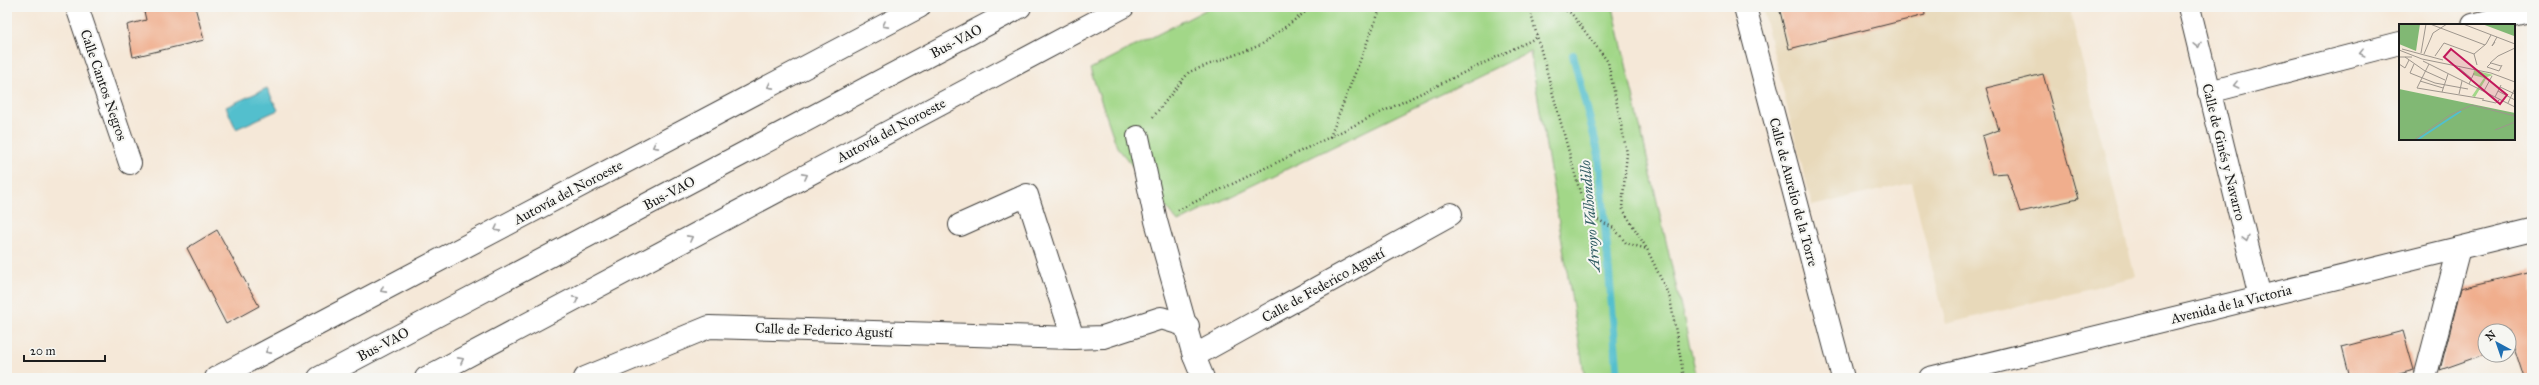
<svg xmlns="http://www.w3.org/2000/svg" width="2539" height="385" font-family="'IM FELL Great Primer',serif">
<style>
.built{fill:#e8d9ba}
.green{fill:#a2d788;stroke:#5f7a52}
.water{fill:#53bfcd;stroke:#386e74}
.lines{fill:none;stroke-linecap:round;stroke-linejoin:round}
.stream{stroke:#53bfcd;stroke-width:8}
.building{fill:#f0ae8d}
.street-casing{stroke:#3d3b38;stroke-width:24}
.secondary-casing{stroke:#3d3b38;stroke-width:24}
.highway-casing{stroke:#3d3b38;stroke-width:24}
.path{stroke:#3d3b38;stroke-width:2.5;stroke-dasharray:1 3;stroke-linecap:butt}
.street{stroke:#fff;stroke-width:22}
.secondary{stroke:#fff;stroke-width:22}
.highway{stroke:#fff;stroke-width:22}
.oneway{stroke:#999}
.labels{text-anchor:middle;stroke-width:4;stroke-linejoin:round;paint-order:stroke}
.street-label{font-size:14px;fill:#1c1c1c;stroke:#f6f6f2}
.water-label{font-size:15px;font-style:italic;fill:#325d63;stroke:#f6f6f2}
.inset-river{fill:none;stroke:#53bfcd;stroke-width:2}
.inset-road{fill:none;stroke:#9e968d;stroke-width:1}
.view{fill:#c2185b;fill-opacity:0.15;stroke:#c2185b;stroke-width:2}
.inset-edge{fill:none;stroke:#1c1c1c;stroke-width:2}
</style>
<rect width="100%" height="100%" fill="#f6f6f2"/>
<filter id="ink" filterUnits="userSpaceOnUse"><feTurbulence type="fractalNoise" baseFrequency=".025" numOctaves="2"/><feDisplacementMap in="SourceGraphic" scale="8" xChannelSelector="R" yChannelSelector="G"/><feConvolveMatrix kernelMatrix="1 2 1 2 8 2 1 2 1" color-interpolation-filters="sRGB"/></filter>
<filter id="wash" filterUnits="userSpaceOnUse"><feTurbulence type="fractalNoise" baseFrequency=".012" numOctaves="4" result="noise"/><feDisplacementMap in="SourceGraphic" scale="16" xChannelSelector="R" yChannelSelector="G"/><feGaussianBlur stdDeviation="0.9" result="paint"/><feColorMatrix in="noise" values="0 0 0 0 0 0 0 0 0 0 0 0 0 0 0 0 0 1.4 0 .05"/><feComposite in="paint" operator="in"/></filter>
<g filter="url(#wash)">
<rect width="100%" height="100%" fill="#f5e8d8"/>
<!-- built -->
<polygon class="built" points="1762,7 2069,7 2135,277 1946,324 1911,183 1812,206"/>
<!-- green -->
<polygon class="green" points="1211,7 1613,7 1697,378 1585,378 1530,51 1178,222 1117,147 1090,69"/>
<!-- water -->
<polygon class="water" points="267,88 278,110 236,129 226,107"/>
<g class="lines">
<!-- stream -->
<polyline class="stream" points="1573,55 1599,155 1618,378"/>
</g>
<g id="blocks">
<!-- building -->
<g class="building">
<polygon points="143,7 195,7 204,40 133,57 127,25 146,20"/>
<polygon points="1779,7 1924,7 1925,15 1789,49"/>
<polygon points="2043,74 2078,199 2020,212 2007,173 1992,174 1982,136 1999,130 1986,88"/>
<polygon points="217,230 259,306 226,324 187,248"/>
<polygon points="2532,271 2532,378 2524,378 2513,344 2509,345 2509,331 2485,331 2485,354 2440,370 2461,288"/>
<polygon points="2403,331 2414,370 2384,378 2350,378 2342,347"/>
</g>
</g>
</g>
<g filter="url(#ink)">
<use href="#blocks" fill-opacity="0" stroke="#3d3b38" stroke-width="1"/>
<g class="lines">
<!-- street casing -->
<g class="street-casing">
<g id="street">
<polyline points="77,7 130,163"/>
<polyline points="1745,7 1843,378"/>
<polyline points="2189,7 2260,297"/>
<polyline points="2473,25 2532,10"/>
<polyline points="2209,92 2400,43"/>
<polyline points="1138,137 1156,221 1194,356 1203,378"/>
<polyline points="960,225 1027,195 1073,338"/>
<polyline points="1194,356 1451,214"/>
<polyline points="585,378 709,327 1073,338 1103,337 1161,318 1188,326"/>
<polyline points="2425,378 2459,248"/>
</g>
</g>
<!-- secondary casing -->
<g class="secondary-casing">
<polyline id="secondary" points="1930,378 2532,230"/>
</g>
<!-- highway casing -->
<g class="highway-casing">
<g id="highway">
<polyline points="216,378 919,7"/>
<polyline points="319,378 1020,7"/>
<polyline points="426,378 1123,7"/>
</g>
</g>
<!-- path -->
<g class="path">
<polyline points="1529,7 1586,214 1614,228 1626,243 1647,249"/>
<polyline points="1559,7 1571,13 1608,62 1627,153 1622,208 1647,249 1670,298 1684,378"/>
<polyline points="1153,117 1189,72 1261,45 1312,7"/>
<polyline points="1330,137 1381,7"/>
<polyline points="1178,210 1538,37"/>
</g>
<!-- street -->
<use href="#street" class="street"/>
<!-- secondary -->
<use href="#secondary" class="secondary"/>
<!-- highway -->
<use href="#highway" class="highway"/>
</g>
<!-- one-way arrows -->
<defs><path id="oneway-chevron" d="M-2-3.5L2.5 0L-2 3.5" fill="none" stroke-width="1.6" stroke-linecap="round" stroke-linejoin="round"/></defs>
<g class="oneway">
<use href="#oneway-chevron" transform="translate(885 25) rotate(152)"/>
<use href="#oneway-chevron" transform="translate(2198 45) rotate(77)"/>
<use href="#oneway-chevron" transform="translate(2362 53) rotate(166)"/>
<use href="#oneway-chevron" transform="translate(2236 85) rotate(166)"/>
<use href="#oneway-chevron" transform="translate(770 86) rotate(152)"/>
<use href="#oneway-chevron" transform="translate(655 146) rotate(152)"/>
<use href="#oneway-chevron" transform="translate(805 176) rotate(-28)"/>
<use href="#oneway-chevron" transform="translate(497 229) rotate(152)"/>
<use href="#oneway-chevron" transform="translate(690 238) rotate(-28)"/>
<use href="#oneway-chevron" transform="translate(2246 239) rotate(76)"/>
<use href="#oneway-chevron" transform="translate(383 290) rotate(152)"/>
<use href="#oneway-chevron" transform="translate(576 299) rotate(-28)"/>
<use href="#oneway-chevron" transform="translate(268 351) rotate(152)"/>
<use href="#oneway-chevron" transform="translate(461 360) rotate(-28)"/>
</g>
</g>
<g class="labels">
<!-- street labels -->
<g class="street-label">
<text transform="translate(956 41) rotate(-28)" y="5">Bus-VAO</text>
<text transform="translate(104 85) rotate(71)" y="5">Calle Cantos Negros</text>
<text transform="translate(891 130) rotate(-28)" y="5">Autovía del Noroeste</text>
<text transform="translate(2224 152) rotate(76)" y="5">Calle de Ginés y Navarro</text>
<text transform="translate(568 192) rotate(-28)" y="5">Autovía del Noroeste</text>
<text transform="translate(1794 192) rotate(75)" y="5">Calle de Aurelio de la Torre</text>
<text transform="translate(669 193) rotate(-28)" y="5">Bus-VAO</text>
<text transform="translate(1323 285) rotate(-29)" y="5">Calle de Federico Agustí</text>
<text transform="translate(2231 304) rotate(-14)" y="5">Avenida de la Victoria</text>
<text transform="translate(824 330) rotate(2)" y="5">Calle de Federico Agustí</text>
<text transform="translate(383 344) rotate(-28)" y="5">Bus-VAO</text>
</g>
<!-- water labels -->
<g class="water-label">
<text transform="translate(1590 216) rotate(-95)" y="5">Arroyo Valhondillo</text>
</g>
</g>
<!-- overview -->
<g transform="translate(2399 24)">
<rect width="116" height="116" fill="#f5e8d8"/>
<path d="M75,46L94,51L88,53L76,73L73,72L85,54L74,51Z" fill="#a2d788"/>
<path d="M0,0H21L17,27L0,20ZM83,0H116V12H115ZM0,65L116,89V116H0Z" fill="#81b874"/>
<path class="inset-river" d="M18,116L62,87"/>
<path class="inset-road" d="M31,0L86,21M64,0L116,20M96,18L93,22L98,13M3,25L44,36M0,26L23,35L92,49L116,58M22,29L27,0M25,30L34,9L48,0M75,30L87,20L92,11M36,32L45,19L75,30L78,41M0,33H13M6,33L26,47L46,56M24,37L116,83M91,39L99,32L116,24M0,40L6,44L10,36M15,40L11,49L36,59L69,65M102,42L92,39L88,43L100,47L103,41M60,44L72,54M21,57L44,64M70,60L75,49M101,63L116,70M18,64L85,75M18,64L30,40M85,67L93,52M99,67L116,76M43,68L49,50M60,70L63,57M96,73L102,61M83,76L97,79L101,75M109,79L116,64M96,106L116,98M15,116L51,91L73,81L116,92"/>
<path class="view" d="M52,25L108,71L101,80L45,33Z"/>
<rect width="116" height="116" class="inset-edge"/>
</g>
<!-- margin -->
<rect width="2539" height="385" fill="none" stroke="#f6f6f2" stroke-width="24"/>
<!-- north arrow -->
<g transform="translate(2497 343) rotate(320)"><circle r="19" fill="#f6f6f2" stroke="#9f9f9c"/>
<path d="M0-3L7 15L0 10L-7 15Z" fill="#1f6fb2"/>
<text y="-6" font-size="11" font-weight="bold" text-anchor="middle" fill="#1c1c1c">N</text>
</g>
<!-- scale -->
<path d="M24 355v6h81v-6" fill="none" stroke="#1c1c1c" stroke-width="2"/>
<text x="30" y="355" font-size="12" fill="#1c1c1c" stroke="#f6f6f2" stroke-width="3" paint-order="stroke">20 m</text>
</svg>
